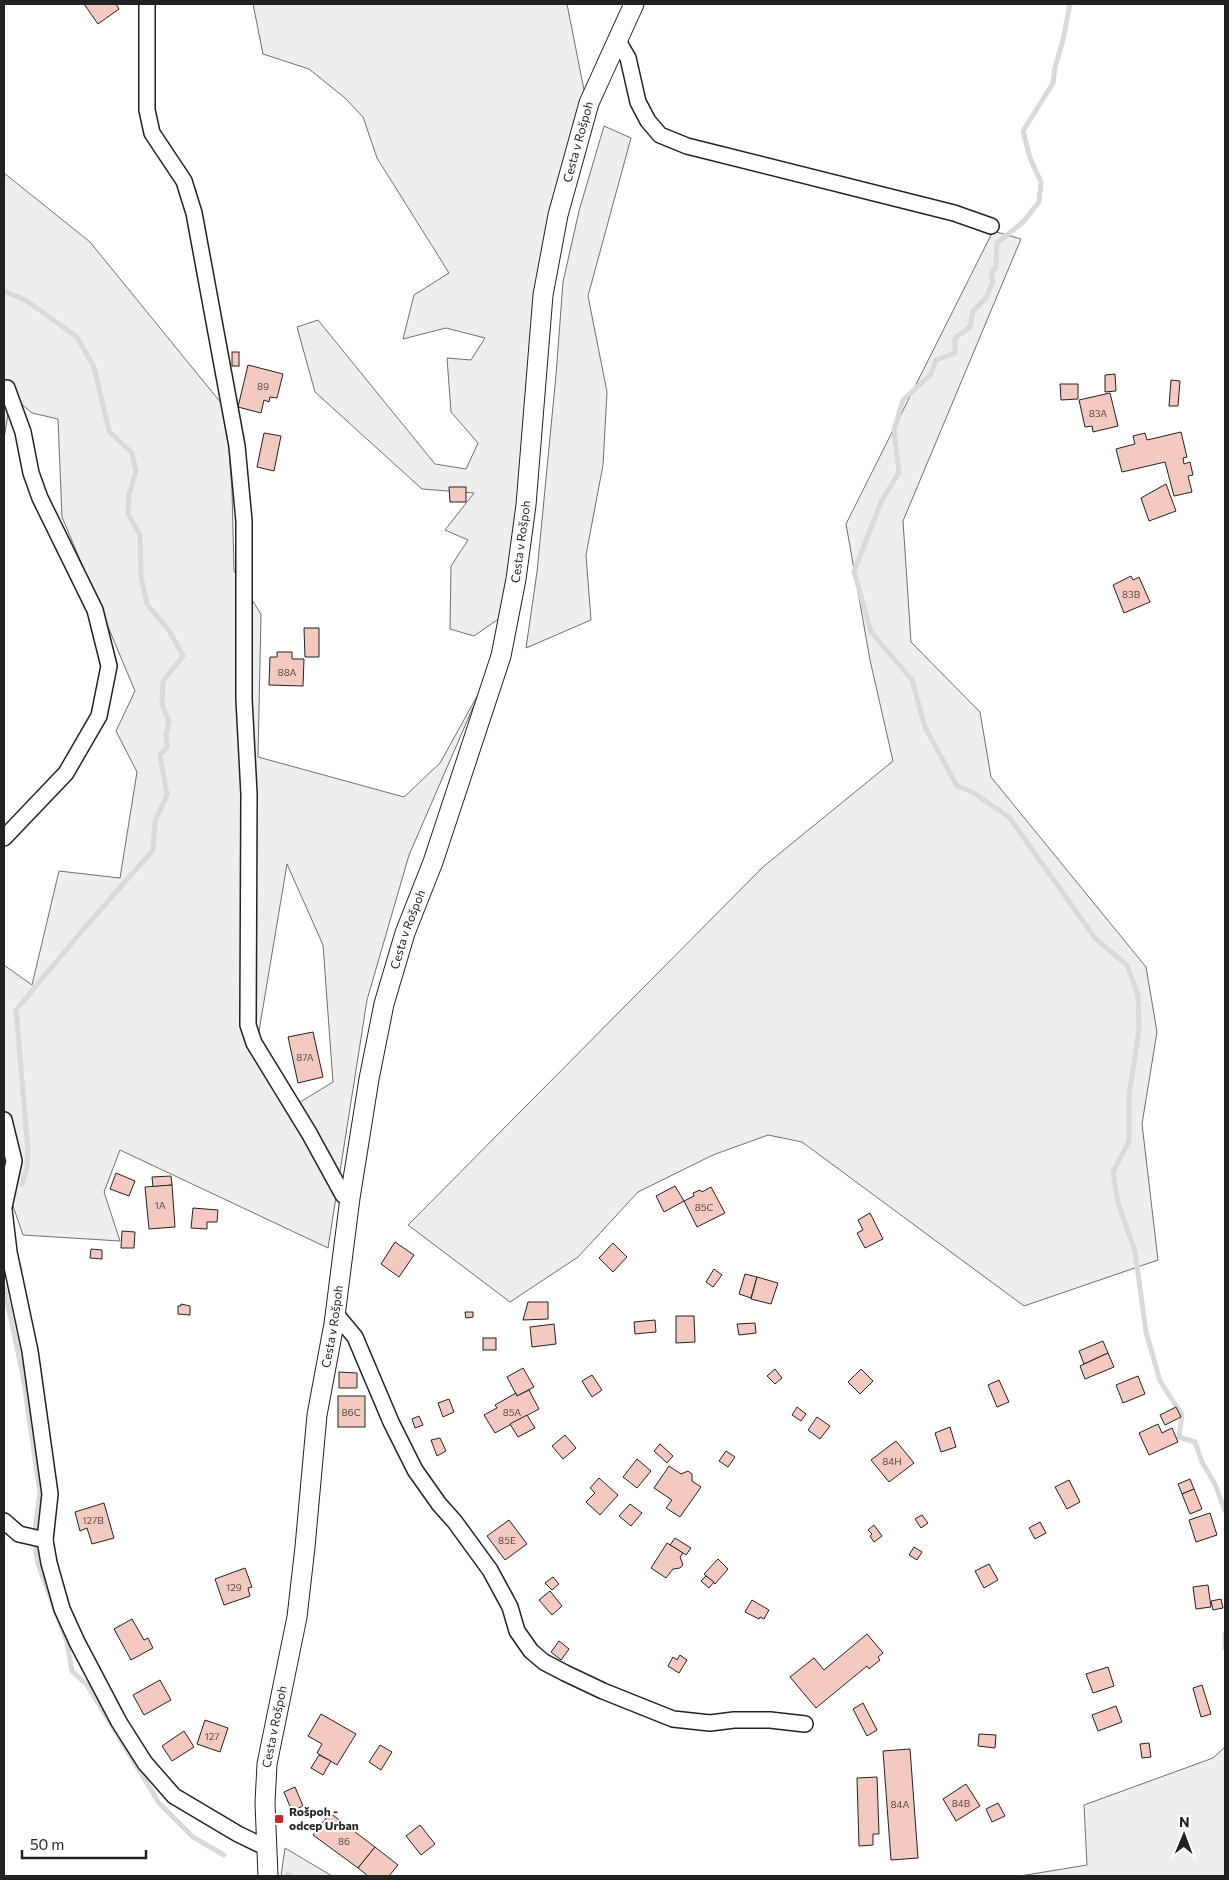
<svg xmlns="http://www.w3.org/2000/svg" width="1229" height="1880" font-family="Commissioner,sans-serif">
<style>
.green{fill:#eee;stroke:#6f6f6f;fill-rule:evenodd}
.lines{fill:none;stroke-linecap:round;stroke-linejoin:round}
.stream{stroke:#d9d9d9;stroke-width:5}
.building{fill:#f3c9c0;stroke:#222}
.minor-casing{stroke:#222;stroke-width:18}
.tertiary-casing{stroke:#222;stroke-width:21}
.minor{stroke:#fff;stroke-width:15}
.tertiary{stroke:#fff;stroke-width:19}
.poi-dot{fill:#c62828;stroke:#fff;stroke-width:2}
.labels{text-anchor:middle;stroke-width:4;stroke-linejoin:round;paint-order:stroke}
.number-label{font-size:10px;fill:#564c4a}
.street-label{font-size:12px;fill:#222;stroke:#fff}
.poi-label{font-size:12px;font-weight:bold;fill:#222;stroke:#fff;text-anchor:start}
</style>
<rect width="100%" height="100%" fill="#fff"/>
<!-- green -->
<g class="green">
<polygon points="253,4 567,4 584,90 551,206 517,527 500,618 474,636 450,629 451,566 468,540 445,530 474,493 422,489 315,392 297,327 318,320 435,464 466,469 478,443 451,412 447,358 471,360 485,338 446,328 403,339 414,295 449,273 377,158 363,117 345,98 309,69 263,54"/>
<polygon points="604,126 631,138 588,296 607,392 603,465 586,555 591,620 526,648 537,572 556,375 563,282 579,211"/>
<path d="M4,173L90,242L226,409L232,490L234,571L261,614L258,757L404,797L440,763L481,689L409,855L367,1000L328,1248L120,1150L104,1192L120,1241L23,1235L4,1180V965L32,985L59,871L120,878L137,772L116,731L135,691L62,517L58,419L32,413L11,395L4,439ZM287,864L323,945L333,1082L292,1107L255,1055Z"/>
<polygon points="993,231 1021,239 903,521 911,642 980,712 991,777 1146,967 1157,1032 1142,1124 1158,1260 1024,1306 802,1142 768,1135 713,1155 638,1192 578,1257 510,1302 408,1225 763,867 893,761 870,660 846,524"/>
<polygon points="1225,1747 1225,1876 1020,1876 1087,1865 1084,1805 1213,1758"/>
<polygon points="285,1848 332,1876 281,1876"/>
</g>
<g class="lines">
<!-- stream -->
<g class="stream">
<polyline points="1070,4 1063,40 1055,67 1053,83 1023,131 1030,158 1041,182 1039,202 1023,222 997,243 996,267 991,274 993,281 986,298 973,311 970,327 955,338 955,353 936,360 931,374 903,400 894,430 899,472 882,500 854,571 871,632 912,680 925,727 957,786 972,792 1009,817 1095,938 1127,965 1138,995 1139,1030 1129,1095 1129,1141 1113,1172 1118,1203 1135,1251 1146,1332 1160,1381 1182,1415 1179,1437 1195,1442 1202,1462 1215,1484 1225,1511"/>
<polyline points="4,291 27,301 77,337 94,367 109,431 132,453 136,471 129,495 128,514 140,535 141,577 147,604 170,632 183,656 163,681 162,704 169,721 166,735 167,747 160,755 167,795 155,821 153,850 81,932 16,1010 28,1150 27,1168 22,1184"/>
<polyline points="4,1287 23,1376 40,1493 35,1529"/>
<polyline points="35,1545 38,1564 67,1642 72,1671 87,1685 159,1803 193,1837 224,1855"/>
<polyline points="1225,1634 1225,1648"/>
<polyline points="288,1874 291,1876"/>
</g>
</g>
<!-- building -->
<g class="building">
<polygon points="84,4 116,4 119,9 98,24"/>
<rect x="232" y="352" width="7" height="14"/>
<polygon points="248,365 283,374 277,398 270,397 269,402 264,400 261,413 238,407"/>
<polygon points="1115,374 1116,391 1105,392 1105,375"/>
<polygon points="1171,380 1180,381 1178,406 1169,406"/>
<polygon points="1060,384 1078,384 1078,399 1061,400"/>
<polygon points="1110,393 1118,426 1093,432 1092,426 1085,427 1079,400"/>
<polygon points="1181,432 1187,457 1183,458 1184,464 1190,462 1193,475 1188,476 1192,492 1174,496 1165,462 1122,472 1116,449 1135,444 1133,436 1145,433 1147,440"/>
<polygon points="264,433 281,436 274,471 257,467"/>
<polygon points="1166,484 1176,511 1149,521 1141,498"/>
<polygon points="449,487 466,487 466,502 450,502"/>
<polygon points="1131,576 1133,580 1139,577 1150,602 1124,613 1113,585"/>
<polygon points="304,628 319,628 319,657 305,657"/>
<polygon points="277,652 292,652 292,659 304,659 303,686 269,685 270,657 277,657"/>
<polygon points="313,1032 323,1077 298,1083 288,1037"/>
<polygon points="116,1173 135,1181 129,1196 110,1189"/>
<polygon points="171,1176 172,1185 153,1187 152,1177"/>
<polygon points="172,1185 175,1227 149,1229 145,1187"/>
<polygon points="675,1186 684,1201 664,1212 656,1196"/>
<polygon points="711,1187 725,1213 697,1227 684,1201 694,1196 693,1193 700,1190 702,1192"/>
<polygon points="193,1208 218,1210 217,1222 207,1222 207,1229 191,1228"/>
<polygon points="870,1213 883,1239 865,1248 857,1233 863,1230 858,1220"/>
<polygon points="122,1231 135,1232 134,1248 121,1248"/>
<polygon points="395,1242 414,1255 399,1277 381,1264"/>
<polygon points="613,1243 627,1257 613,1272 599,1258"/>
<polygon points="91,1249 102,1250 102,1259 90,1258"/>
<polygon points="714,1269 722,1275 713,1287 706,1282"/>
<polygon points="745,1274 757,1277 751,1298 739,1294"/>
<polygon points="757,1277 778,1283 771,1304 751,1299"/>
<polygon points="528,1302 548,1302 548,1319 523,1320"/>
<polygon points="181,1304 190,1306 190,1315 178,1314 178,1306 181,1306"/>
<polygon points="465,1312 473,1312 473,1317 466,1318"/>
<polygon points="676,1316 694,1316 695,1342 676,1343"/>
<polygon points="655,1320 656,1332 635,1334 634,1322"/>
<polygon points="755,1323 756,1333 739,1335 737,1324"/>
<polygon points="554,1324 556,1344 532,1347 530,1327"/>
<rect x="483" y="1338" width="13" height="12"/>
<polygon points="1103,1341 1108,1353 1084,1364 1079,1351"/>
<polygon points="1108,1353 1114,1367 1085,1379 1080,1366"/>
<polygon points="523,1368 534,1387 517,1396 507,1377"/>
<polygon points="775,1369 782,1378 775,1384 767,1376"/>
<polygon points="861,1369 873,1381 860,1394 848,1382"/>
<polygon points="339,1372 357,1373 357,1388 339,1388"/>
<polygon points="592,1375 602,1390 592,1397 582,1381"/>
<polygon points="1138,1376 1145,1394 1123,1403 1116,1385"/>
<polygon points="999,1380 1009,1402 997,1407 988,1385"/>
<polygon points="529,1390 539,1409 495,1433 484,1415 497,1408 495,1405 516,1393 517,1396"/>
<rect x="338" y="1396" width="27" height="31"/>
<polygon points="449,1399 454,1412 443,1417 438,1403"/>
<polygon points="797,1407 806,1414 801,1421 792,1415"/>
<polygon points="1176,1407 1181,1417 1165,1425 1160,1415"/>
<polygon points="527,1415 535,1428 518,1437 510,1424"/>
<polygon points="419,1416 423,1425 415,1428 412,1419"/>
<polygon points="817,1417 830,1426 820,1439 808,1430"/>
<polygon points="1158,1424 1162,1433 1172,1428 1178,1442 1149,1455 1139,1433"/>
<polygon points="950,1427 956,1447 941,1452 935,1433"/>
<polygon points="565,1435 576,1448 563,1459 552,1446"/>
<polygon points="440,1438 446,1451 437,1456 431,1440"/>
<polygon points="896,1441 914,1463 889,1482 871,1460"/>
<polygon points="660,1444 673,1456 667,1463 654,1451"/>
<polygon points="726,1451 735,1457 728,1467 719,1461"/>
<polygon points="637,1459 651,1471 637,1488 623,1477"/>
<polygon points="669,1466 681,1474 688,1471 692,1474 692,1481 701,1487 680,1517 666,1508 672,1500 654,1488"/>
<polygon points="599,1478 618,1495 600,1515 586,1502 595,1493 590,1488"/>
<polygon points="1190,1479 1194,1489 1182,1494 1178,1484"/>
<polygon points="1069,1480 1080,1502 1067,1509 1055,1487"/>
<polygon points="1194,1489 1202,1509 1190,1514 1182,1494"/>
<polygon points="104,1503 114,1538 92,1544 87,1528 80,1531 75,1512"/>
<polygon points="630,1504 642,1513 631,1526 619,1516"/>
<polygon points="1210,1513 1217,1535 1196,1542 1189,1520"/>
<polygon points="922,1515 928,1523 921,1528 915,1519"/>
<polygon points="509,1520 527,1544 505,1560 487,1536"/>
<polygon points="1040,1522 1046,1533 1035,1539 1029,1528"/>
<polygon points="874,1525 882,1536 874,1542 870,1536 872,1534 868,1530"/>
<polygon points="675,1538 691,1548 686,1555 670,1545"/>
<polygon points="667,1543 683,1553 680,1557 683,1565 680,1568 673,1569 666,1578 651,1568"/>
<polygon points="914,1547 922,1552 917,1560 909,1555"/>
<polygon points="718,1559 728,1569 715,1584 704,1574"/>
<polygon points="989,1564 998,1580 984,1588 975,1571"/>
<polygon points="245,1568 252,1587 248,1588 250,1596 224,1605 215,1579"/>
<polygon points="706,1576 714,1582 709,1588 701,1581"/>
<polygon points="553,1577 559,1584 552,1590 545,1583"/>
<polygon points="1208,1585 1211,1607 1196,1609 1193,1587"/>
<polygon points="550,1591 562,1606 552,1615 539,1600"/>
<polygon points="1221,1599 1223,1608 1213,1610 1211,1601"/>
<polygon points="752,1600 769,1610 764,1619 760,1617 759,1619 745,1612"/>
<polygon points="132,1619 144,1640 148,1638 153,1648 131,1660 114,1629"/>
<polygon points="867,1634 883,1653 878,1657 880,1660 869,1669 867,1666 816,1708 790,1677 814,1658 824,1670"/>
<polygon points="559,1641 569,1649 561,1660 551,1652"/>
<polygon points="680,1655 687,1660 679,1673 668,1666 673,1657 677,1660"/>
<polygon points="1108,1667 1114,1686 1093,1693 1086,1674"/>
<polygon points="160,1680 171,1700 144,1715 133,1695"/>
<polygon points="1202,1685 1211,1714 1201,1717 1193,1688"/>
<polygon points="863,1703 877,1730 867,1736 853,1709"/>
<polygon points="1116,1706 1122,1722 1098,1731 1092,1715"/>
<polygon points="321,1714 356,1734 337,1765 317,1753 322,1744 308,1736"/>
<polygon points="205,1720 228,1728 220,1752 197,1744"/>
<polygon points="184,1731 194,1747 172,1761 162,1746"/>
<polygon points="979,1734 996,1735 995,1748 978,1746"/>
<polygon points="1149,1743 1151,1757 1142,1758 1140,1744"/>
<polygon points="380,1745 392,1752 381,1770 369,1762"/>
<polygon points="910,1749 918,1858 891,1860 883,1751"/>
<polygon points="319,1755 331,1761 323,1775 311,1768"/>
<polygon points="877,1777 879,1834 873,1834 873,1845 859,1846 857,1778"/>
<polygon points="966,1784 980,1806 956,1821 943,1799"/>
<polygon points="295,1787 303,1806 292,1811 284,1792"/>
<polygon points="998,1803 1005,1816 992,1822 986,1809"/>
<polygon points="330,1813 375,1847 358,1868 313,1835"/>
<polygon points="420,1825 435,1844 421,1855 406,1836"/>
<polygon points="375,1847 398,1865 389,1876 368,1876 358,1868"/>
</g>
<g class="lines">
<!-- minor casing -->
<g class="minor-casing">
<g id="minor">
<polyline points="147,4 147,110 152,133 184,181 194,213 237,446 244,521 244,699 249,794 248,1025 254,1043 309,1133 343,1195 350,1198"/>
<polyline points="618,41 628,58 638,102 648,121 660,135 687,146 954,213 991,226"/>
<polyline points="4,838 66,773 99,716 109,666 95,610 40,498 31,473 23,432 7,388"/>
<polyline points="4,1120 14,1161 4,1207"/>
<polyline points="4,1210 9,1252 30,1351 50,1494 45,1540 49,1563 62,1609 77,1642 119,1722 145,1763 174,1796 238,1834 267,1848"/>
<polyline points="335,1313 355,1337 391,1422 415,1470 439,1504 455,1522 490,1570 510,1607 517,1631 531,1651 544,1662 565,1673 603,1691 673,1719 710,1723 734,1720 770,1720 805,1724"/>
<polyline points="4,1521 19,1534 45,1540"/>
</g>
</g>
<!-- tertiary casing -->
<g class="tertiary-casing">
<g id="tertiary">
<path id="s1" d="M268,1876L265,1803L267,1764L297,1617L305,1547L317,1415L334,1324L350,1198L369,1079L384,1004L405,933L433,862L501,656L516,579L526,505L543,295L558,215L589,103L634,4"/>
</g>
</g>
<!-- minor -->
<use href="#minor" class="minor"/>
<!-- tertiary -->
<use href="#tertiary" class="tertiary"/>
</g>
<!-- markers -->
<rect class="poi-dot" x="274" y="1814" width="10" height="10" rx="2.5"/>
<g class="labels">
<!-- number labels -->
<g class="number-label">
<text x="263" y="390">89</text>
<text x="1098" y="417">83A</text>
<text x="1131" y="598">83B</text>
<text x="287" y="676">88A</text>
<text x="305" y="1061">87A</text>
<text x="160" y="1209">1A</text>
<text x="704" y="1211">85C</text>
<text x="351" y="1416">86C</text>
<text x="512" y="1416">85A</text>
<text x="892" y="1465">84H</text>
<text x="93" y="1524">127B</text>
<text x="507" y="1544">85E</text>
<text x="234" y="1591">129</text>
<text x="212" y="1740">127</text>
<text x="961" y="1807">84B</text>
<text x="900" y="1808">84A</text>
<text x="344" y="1845">86</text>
</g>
<!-- street labels -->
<g class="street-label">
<text dy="4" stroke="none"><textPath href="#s1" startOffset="1770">Cesta v Rošpoh</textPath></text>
<text dy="4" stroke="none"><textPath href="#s1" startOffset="1365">Cesta v Rošpoh</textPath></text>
<text dy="4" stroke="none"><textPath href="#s1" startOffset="960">Cesta v Rošpoh</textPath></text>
<text dy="4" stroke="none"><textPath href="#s1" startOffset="555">Cesta v Rošpoh</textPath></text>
<text dy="4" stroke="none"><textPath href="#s1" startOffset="150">Cesta v Rošpoh</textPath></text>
</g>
<!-- poi labels -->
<g class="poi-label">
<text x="289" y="1816">Rošpoh -<tspan x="289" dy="14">odcep Urban</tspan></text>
</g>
</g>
<!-- border -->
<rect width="1229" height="1880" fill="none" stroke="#222222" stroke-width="10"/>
<!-- north arrow -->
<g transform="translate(1184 1835) rotate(1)" stroke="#ffffff" stroke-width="4" paint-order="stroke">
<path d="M0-4L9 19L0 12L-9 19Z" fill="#222222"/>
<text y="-8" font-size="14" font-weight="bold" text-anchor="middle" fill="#222222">N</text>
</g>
<!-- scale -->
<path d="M22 1850v8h124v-8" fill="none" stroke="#222222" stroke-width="2.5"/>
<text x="30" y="1850" font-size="15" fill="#222222" stroke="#ffffff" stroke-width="4" paint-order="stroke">50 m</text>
</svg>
